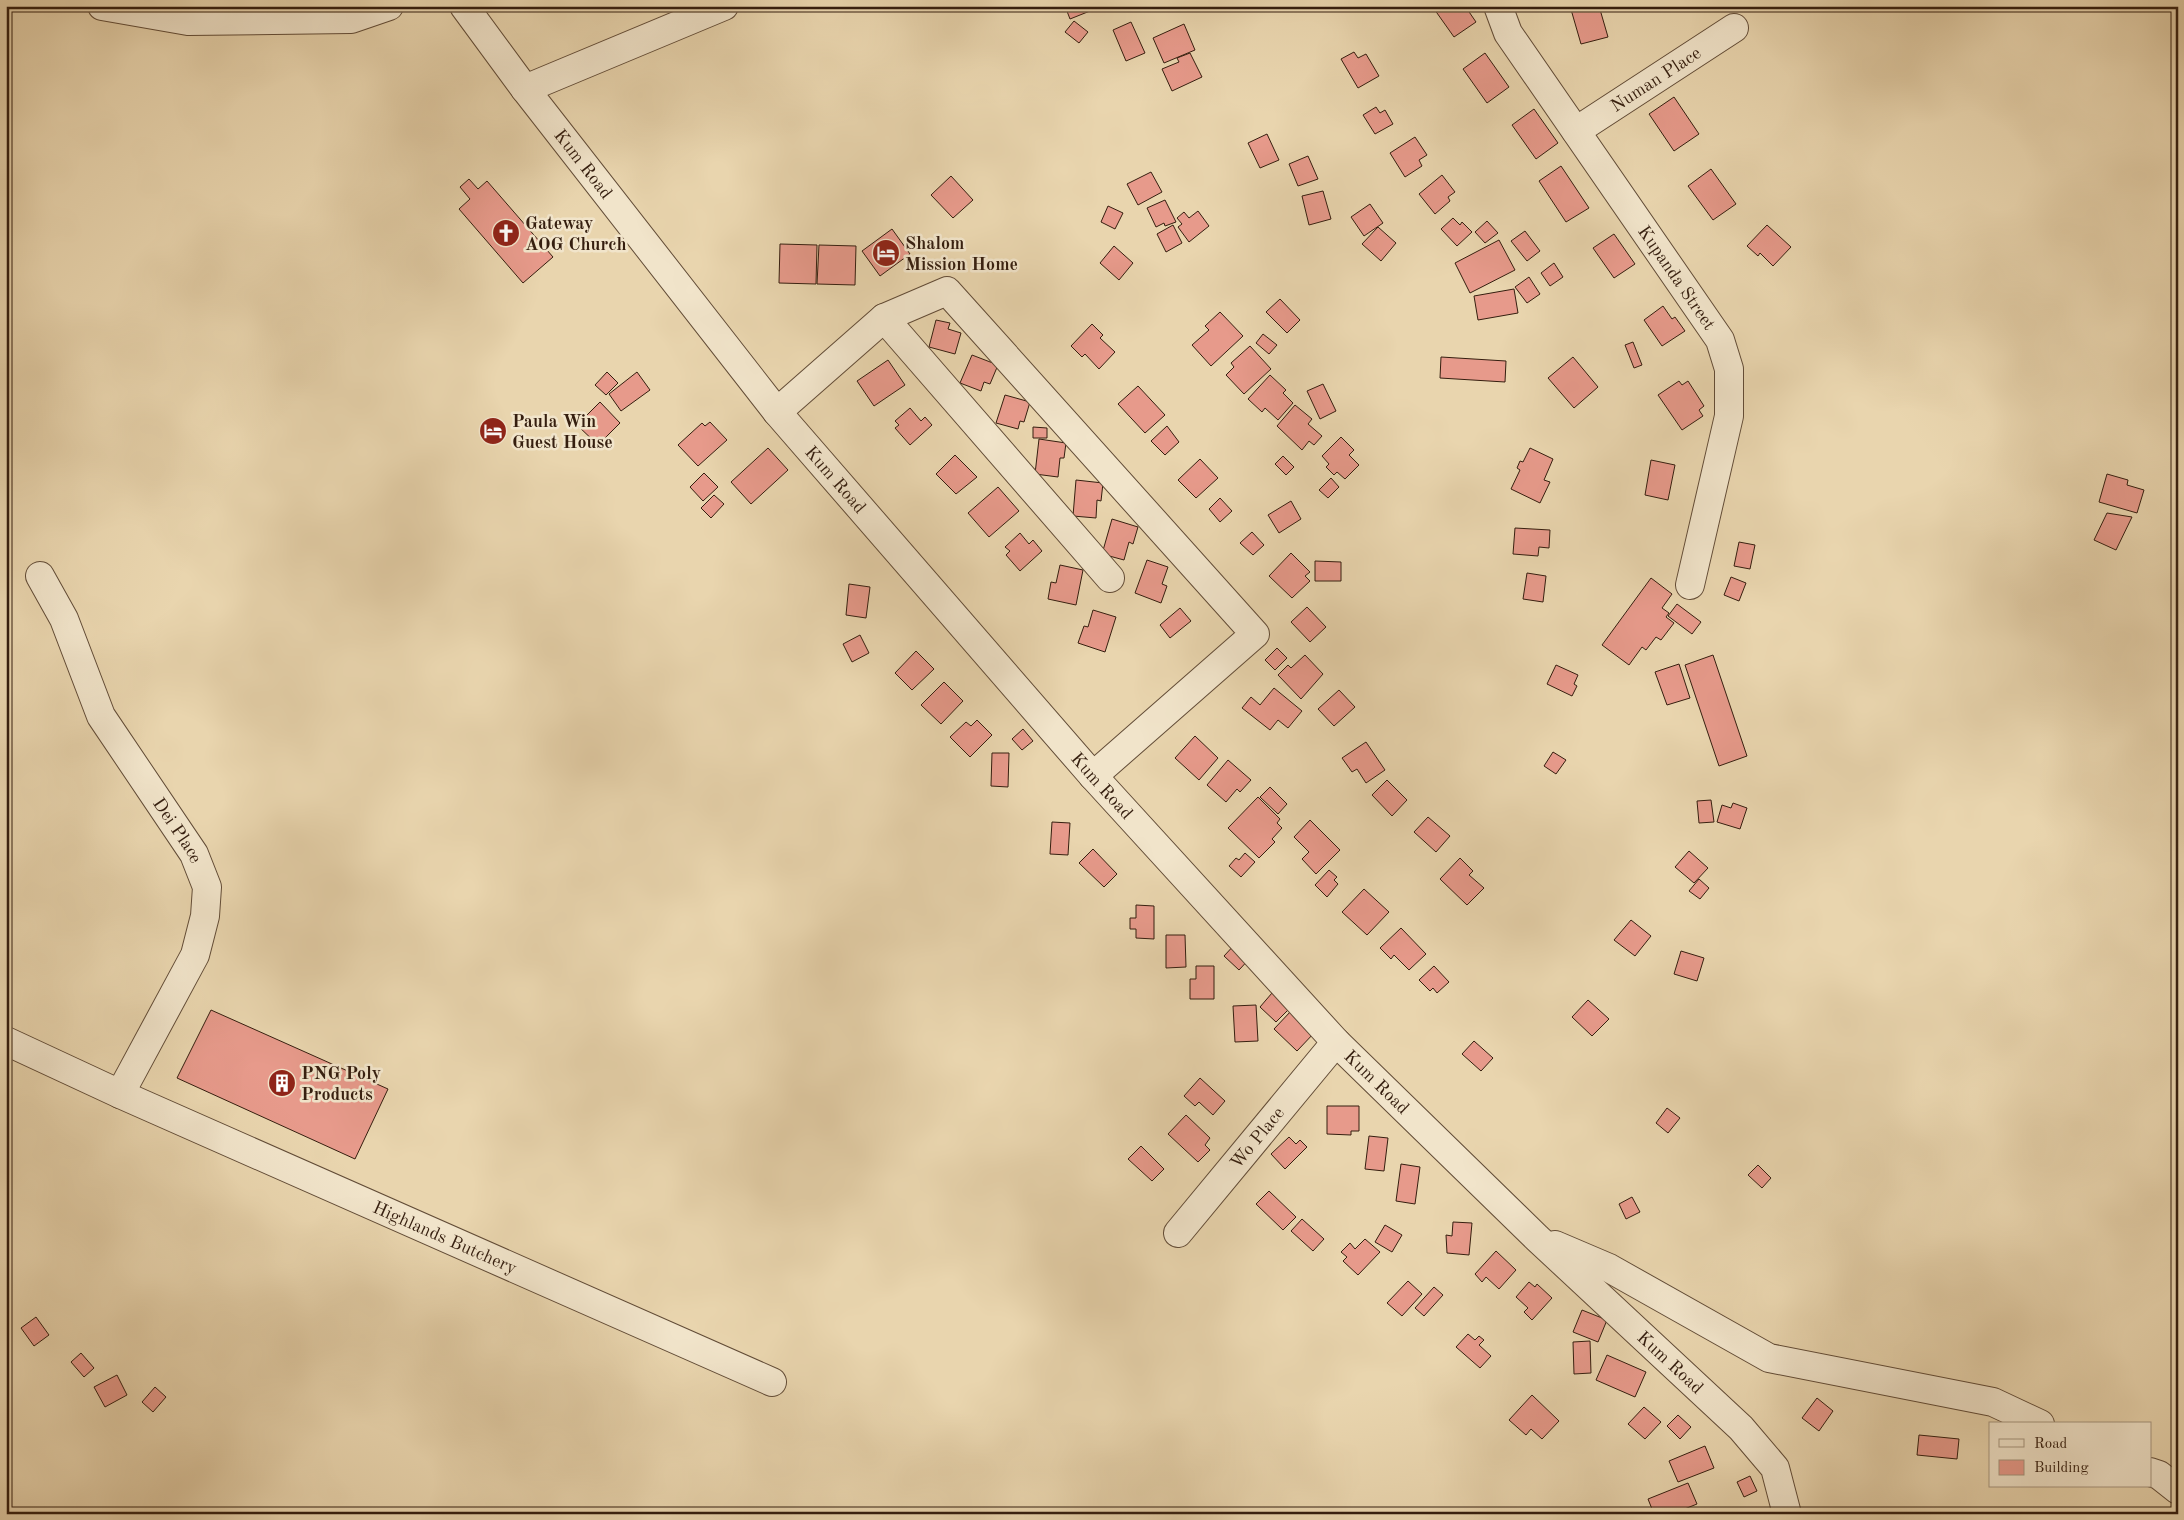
<svg xmlns="http://www.w3.org/2000/svg" width="2184" height="1520" font-family="'Old Standard TT',serif">
<style>
.building{fill:#e79a8b;stroke:#351e0f}
.lines{fill:none;stroke-linecap:round;stroke-linejoin:round}
.minor-casing{stroke:#624c37;stroke-width:30}
.minor{stroke:#f1e4ca;stroke-width:28}
.labels{text-anchor:middle;stroke-width:5;stroke-linejoin:round;paint-order:stroke}
.street-label{font-size:18px;fill:#351e0f;stroke:#f1e4ca}
.poi-label{font-size:18px;font-weight:bold;fill:#351e0f;stroke:#f1e4ca;text-anchor:start}
</style>
<rect width="100%" height="100%" fill="#e9d5ae"/>
<filter id="stains"><feTurbulence type="fractalNoise" baseFrequency=".004" numOctaves="4"/><feColorMatrix values="0 0 0 0 .2 0 0 0 0 .09 0 0 0 0 .02 0 0 0 .5 -.17"/></filter>
<radialGradient id="worn" r=".72"><stop offset=".6" stop-color="#630" stop-opacity="0"/><stop offset="1" stop-color="#630" stop-opacity=".3"/></radialGradient>
<!-- building -->
<g class="building">
<polygon points="1065,6 1094,6 1095,9 1070,19"/>
<polygon points="1432,6 1465,6 1476,22 1454,37"/>
<polygon points="1570,6 1599,6 1608,37 1581,44"/>
<polygon points="1074,21 1088,32 1079,43 1065,32"/>
<polygon points="1131,22 1145,53 1126,61 1113,30"/>
<polygon points="1184,24 1195,50 1164,63 1153,38"/>
<polygon points="1354,52 1358,58 1366,54 1379,76 1358,88 1341,59"/>
<polygon points="1190,53 1202,77 1172,91 1162,69 1179,62 1177,58"/>
<polygon points="1485,53 1509,87 1487,103 1463,69"/>
<polygon points="1674,97 1699,134 1674,151 1649,114"/>
<polygon points="1376,107 1380,113 1385,110 1393,124 1375,134 1363,115"/>
<polygon points="1534,109 1558,143 1536,159 1512,125"/>
<polygon points="1267,134 1279,160 1260,168 1248,143"/>
<polygon points="1415,137 1427,155 1419,160 1422,166 1405,177 1390,153"/>
<polygon points="1308,156 1318,179 1298,186 1289,164"/>
<polygon points="1561,166 1589,208 1566,222 1539,181"/>
<polygon points="1711,169 1736,204 1713,220 1688,186"/>
<polygon points="1151,172 1162,192 1138,205 1127,184"/>
<polygon points="1442,175 1455,192 1448,197 1450,201 1435,214 1419,194"/>
<polygon points="951,176 973,200 953,218 931,195"/>
<polygon points="469,179 478,189 487,181 553,257 523,283 459,209 470,199 460,187"/>
<polygon points="1323,191 1331,219 1309,225 1302,196"/>
<polygon points="1165,200 1176,222 1165,226 1164,223 1156,227 1147,208"/>
<polygon points="1370,204 1383,223 1364,236 1351,217"/>
<polygon points="1108,206 1123,213 1115,229 1101,222"/>
<polygon points="1198,211 1209,226 1189,242 1178,227 1182,224 1177,218 1184,212 1189,218"/>
<polygon points="1453,218 1460,225 1462,222 1472,232 1457,246 1441,229"/>
<polygon points="1487,221 1498,233 1485,243 1475,232"/>
<polygon points="1173,225 1182,243 1166,252 1157,234"/>
<polygon points="1767,225 1791,247 1773,266 1760,253 1758,256 1747,246"/>
<polygon points="1378,227 1396,243 1381,261 1362,244"/>
<polygon points="892,229 910,254 880,276 862,251"/>
<polygon points="1525,231 1540,251 1527,261 1511,241"/>
<polygon points="1614,234 1635,264 1614,278 1593,248"/>
<polygon points="1499,240 1515,270 1470,293 1455,263"/>
<polygon points="780,244 817,245 816,284 779,283"/>
<polygon points="819,245 856,246 855,285 817,284"/>
<polygon points="1114,246 1133,263 1119,280 1100,263"/>
<polygon points="1554,263 1563,277 1550,286 1541,273"/>
<polygon points="1529,277 1540,294 1527,303 1515,287"/>
<polygon points="1514,289 1518,313 1478,320 1474,296"/>
<polygon points="1280,299 1300,320 1287,333 1266,312"/>
<polygon points="1663,306 1672,319 1675,317 1685,331 1662,346 1644,320"/>
<polygon points="1220,312 1243,336 1211,366 1192,345 1209,330 1205,326"/>
<polygon points="936,320 950,323 948,329 961,333 955,354 929,347"/>
<polygon points="1092,324 1103,335 1100,338 1115,352 1099,369 1085,354 1082,357 1071,346"/>
<polygon points="1263,334 1277,345 1269,354 1256,343"/>
<polygon points="1633,342 1642,365 1634,368 1625,345"/>
<polygon points="1250,346 1271,369 1244,394 1226,375 1234,367 1231,363"/>
<polygon points="972,355 998,365 990,384 984,382 981,391 960,383"/>
<polygon points="1441,357 1506,361 1505,382 1440,378"/>
<polygon points="1573,357 1598,387 1574,408 1548,378"/>
<polygon points="888,360 905,385 874,406 857,381"/>
<polygon points="607,372 618,383 606,395 595,385"/>
<polygon points="637,372 650,390 621,411 609,394"/>
<polygon points="1270,375 1286,390 1283,393 1293,403 1278,420 1265,408 1262,412 1248,399"/>
<polygon points="1679,381 1682,385 1688,381 1704,406 1699,410 1703,416 1682,430 1658,395"/>
<polygon points="1323,384 1336,411 1320,419 1307,391"/>
<polygon points="1138,386 1165,415 1145,433 1118,404"/>
<polygon points="1005,395 1030,402 1024,422 1020,421 1018,429 996,423"/>
<polygon points="600,402 620,423 598,445 577,425"/>
<polygon points="1295,405 1312,419 1308,424 1322,436 1314,445 1309,441 1302,450 1277,426"/>
<polygon points="910,408 921,421 925,417 932,425 910,445 895,428 899,425 895,421"/>
<polygon points="710,422 727,440 698,466 678,445 702,423 705,426"/>
<polygon points="1167,426 1179,442 1165,455 1151,441"/>
<polygon points="1033,427 1047,428 1047,438 1033,438"/>
<polygon points="1341,437 1354,450 1349,455 1359,465 1345,479 1337,472 1334,475 1326,467 1329,464 1322,456"/>
<polygon points="1039,439 1066,443 1064,458 1060,458 1058,477 1035,474"/>
<polygon points="768,448 788,470 751,504 731,482"/>
<polygon points="1530,448 1553,459 1544,480 1550,482 1540,503 1511,489 1520,470 1517,468 1520,461 1523,462"/>
<polygon points="955,455 977,477 956,494 936,474"/>
<polygon points="1283,456 1294,467 1286,475 1275,464"/>
<polygon points="1200,459 1218,478 1196,498 1178,480"/>
<polygon points="1651,460 1675,465 1668,500 1645,495"/>
<polygon points="704,473 718,487 703,501 690,487"/>
<polygon points="2107,474 2128,480 2127,485 2144,490 2137,513 2099,502"/>
<polygon points="1331,478 1339,487 1328,498 1319,490"/>
<polygon points="1076,480 1103,483 1101,501 1097,500 1096,518 1073,516"/>
<polygon points="998,487 1019,511 989,537 968,513"/>
<polygon points="714,495 724,504 711,518 701,508"/>
<polygon points="1220,498 1232,511 1220,522 1209,509"/>
<polygon points="1291,501 1301,519 1279,533 1268,515"/>
<polygon points="2107,513 2132,517 2116,550 2094,540"/>
<polygon points="1112,519 1138,527 1133,544 1129,542 1124,560 1102,554"/>
<polygon points="1515,528 1550,530 1549,548 1539,547 1538,556 1513,554"/>
<polygon points="1252,532 1264,545 1253,555 1240,543"/>
<polygon points="1020,533 1029,544 1033,540 1042,551 1020,571 1006,555 1010,551 1005,547"/>
<polygon points="1739,542 1755,545 1750,569 1734,566"/>
<polygon points="1291,553 1310,572 1305,576 1310,581 1292,598 1269,576"/>
<polygon points="1147,560 1168,567 1162,584 1167,586 1161,603 1135,593"/>
<polygon points="1315,561 1341,562 1341,581 1315,581"/>
<polygon points="1060,565 1083,570 1076,605 1048,599 1051,582 1056,583"/>
<polygon points="1527,573 1546,576 1543,602 1523,599"/>
<polygon points="1731,577 1746,583 1739,601 1724,595"/>
<polygon points="1651,578 1672,594 1662,608 1669,613 1666,617 1674,623 1661,640 1656,637 1646,650 1642,647 1629,665 1602,645"/>
<polygon points="849,584 870,587 866,618 846,615"/>
<polygon points="1677,604 1701,622 1692,634 1668,616"/>
<polygon points="1307,607 1326,627 1310,642 1291,622"/>
<polygon points="1180,608 1191,621 1170,638 1160,625"/>
<polygon points="1093,610 1116,617 1105,652 1078,643 1084,626 1088,627"/>
<polygon points="860,635 869,653 852,662 843,644"/>
<polygon points="1277,648 1287,658 1275,670 1265,660"/>
<polygon points="916,651 934,669 912,690 895,673"/>
<polygon points="1305,655 1323,674 1301,699 1278,675 1288,665 1291,668"/>
<polygon points="1713,655 1747,756 1719,766 1685,665"/>
<polygon points="1679,664 1690,698 1667,705 1655,672"/>
<polygon points="1556,665 1578,675 1574,684 1577,686 1572,696 1547,684"/>
<polygon points="944,682 963,701 941,724 921,705"/>
<polygon points="1274,688 1302,711 1288,728 1278,720 1270,730 1242,708 1251,697 1260,705"/>
<polygon points="1339,690 1355,707 1334,726 1318,709"/>
<polygon points="977,720 992,735 970,757 950,737 966,722 971,726"/>
<polygon points="1023,729 1033,741 1022,750 1012,739"/>
<polygon points="1195,736 1218,758 1199,780 1175,758"/>
<polygon points="1366,742 1385,770 1366,783 1357,769 1352,772 1342,758"/>
<polygon points="1553,752 1566,760 1556,774 1544,766"/>
<polygon points="992,753 1009,753 1008,787 991,786"/>
<polygon points="1228,760 1251,780 1240,792 1237,789 1226,802 1207,785"/>
<polygon points="1387,780 1407,800 1392,816 1372,795"/>
<polygon points="1270,787 1287,804 1278,814 1260,797"/>
<polygon points="1258,797 1280,819 1277,823 1282,828 1272,839 1275,842 1259,858 1228,828"/>
<polygon points="1711,800 1714,822 1699,823 1697,801"/>
<polygon points="1733,803 1747,808 1740,829 1717,822 1722,805 1731,808"/>
<polygon points="1428,817 1450,836 1436,852 1414,832"/>
<polygon points="1310,820 1340,850 1316,874 1302,859 1309,852 1294,837"/>
<polygon points="1052,822 1070,823 1068,855 1050,854"/>
<polygon points="1093,849 1117,874 1104,887 1079,863"/>
<polygon points="1689,851 1708,868 1694,883 1675,867"/>
<polygon points="1245,853 1255,862 1241,877 1229,866 1236,858 1239,860"/>
<polygon points="1460,858 1473,871 1469,875 1484,888 1467,905 1440,879"/>
<polygon points="1329,870 1337,877 1334,880 1338,884 1327,897 1315,885"/>
<polygon points="1699,879 1709,888 1700,899 1689,891"/>
<polygon points="1364,889 1389,912 1367,935 1342,912"/>
<polygon points="1136,905 1154,906 1154,939 1136,938 1136,929 1130,929 1130,918 1136,918"/>
<polygon points="1631,920 1651,936 1635,956 1614,940"/>
<polygon points="1401,928 1426,954 1409,970 1394,955 1391,959 1380,948"/>
<polygon points="1166,935 1185,935 1186,967 1166,968"/>
<polygon points="1237,942 1252,956 1239,970 1224,956"/>
<polygon points="1681,951 1704,958 1697,981 1674,974"/>
<polygon points="1196,966 1214,966 1214,999 1190,999 1190,979 1196,979"/>
<polygon points="1434,966 1449,982 1437,993 1433,988 1430,991 1419,980"/>
<polygon points="1272,993 1289,1009 1276,1022 1260,1007"/>
<polygon points="1588,1000 1609,1019 1592,1036 1572,1017"/>
<polygon points="1256,1005 1258,1041 1235,1042 1233,1006"/>
<polygon points="211,1010 388,1089 355,1159 177,1078"/>
<polygon points="1292,1010 1315,1032 1297,1051 1274,1029"/>
<polygon points="1474,1041 1493,1058 1481,1071 1462,1054"/>
<polygon points="1200,1078 1225,1101 1213,1115 1199,1102 1195,1106 1184,1096"/>
<polygon points="1327,1106 1359,1106 1359,1131 1351,1131 1351,1135 1327,1134"/>
<polygon points="1667,1108 1680,1118 1668,1133 1656,1123"/>
<polygon points="1186,1115 1210,1138 1205,1145 1210,1150 1198,1162 1168,1134"/>
<polygon points="1369,1136 1388,1138 1384,1171 1365,1169"/>
<polygon points="1289,1137 1296,1144 1300,1140 1307,1147 1285,1169 1271,1154"/>
<polygon points="1141,1146 1164,1169 1152,1181 1128,1159"/>
<polygon points="1401,1164 1420,1167 1415,1204 1396,1201"/>
<polygon points="1758,1165 1771,1178 1762,1188 1748,1175"/>
<polygon points="1269,1191 1296,1217 1283,1230 1256,1204"/>
<polygon points="1632,1197 1640,1212 1626,1219 1619,1204"/>
<polygon points="1302,1219 1324,1239 1313,1251 1291,1231"/>
<polygon points="1453,1222 1472,1223 1469,1255 1447,1253 1446,1235 1452,1236"/>
<polygon points="1385,1225 1402,1235 1392,1252 1375,1242"/>
<polygon points="1365,1239 1380,1252 1358,1275 1343,1261 1347,1257 1341,1252 1350,1243 1355,1249"/>
<polygon points="1496,1251 1516,1270 1499,1289 1486,1277 1482,1282 1475,1274"/>
<polygon points="1408,1281 1422,1294 1402,1316 1387,1303"/>
<polygon points="1529,1282 1535,1287 1537,1284 1552,1298 1532,1320 1524,1312 1528,1308 1516,1297"/>
<polygon points="1434,1287 1443,1295 1424,1316 1415,1308"/>
<polygon points="1582,1310 1607,1320 1598,1342 1573,1332"/>
<polygon points="36,1317 49,1335 34,1346 21,1328"/>
<polygon points="1468,1334 1475,1340 1479,1336 1484,1340 1479,1345 1491,1356 1480,1368 1456,1347"/>
<polygon points="1590,1341 1591,1373 1574,1374 1573,1342"/>
<polygon points="81,1353 94,1368 84,1377 71,1362"/>
<polygon points="1607,1355 1646,1372 1635,1397 1596,1380"/>
<polygon points="117,1375 127,1395 105,1407 94,1387"/>
<polygon points="155,1387 166,1397 153,1412 142,1402"/>
<polygon points="1532,1395 1559,1421 1542,1439 1531,1429 1526,1435 1509,1420"/>
<polygon points="1817,1398 1833,1411 1819,1431 1802,1418"/>
<polygon points="1644,1407 1661,1422 1645,1439 1628,1424"/>
<polygon points="1678,1415 1691,1427 1680,1439 1667,1426"/>
<polygon points="1919,1435 1959,1439 1957,1459 1917,1455"/>
<polygon points="1705,1446 1714,1468 1678,1482 1669,1461"/>
<polygon points="1750,1476 1757,1491 1744,1497 1737,1482"/>
<polygon points="1688,1483 1697,1504 1672,1514 1654,1514 1648,1499"/>
</g>
<g class="lines">
<!-- minor casing -->
<g class="minor-casing">
<g id="minor">
<polyline points="102,6 188,21 351,19 389,6"/>
<path id="s1" d="M464,6L525,89L777,412L1093,776L1336,1042L1537,1238L1741,1428L1775,1468L1787,1514"/>
<path id="s2" d="M1498,6L1508,33L1720,340L1729,369V416L1690,585"/>
<polyline points="525,89 724,6"/>
<path id="s3" d="M1576,131L1734,28"/>
<polyline points="884,318 1110,578"/>
<polyline points="777,412 884,318 947,291 1255,634 1093,776"/>
<path id="s4" d="M40,576L64,619L101,716L194,854L207,887L205,916L195,955L120,1094"/>
<path id="s5" d="M6,1041L120,1094L772,1382"/>
<path id="s6" d="M1178,1233L1336,1042"/>
<polyline points="1555,1245 1609,1268 1769,1358 1993,1402 2040,1424"/>
<polyline points="2150,1472 2159,1475 2178,1490"/>
</g>
</g>
<!-- minor -->
<use href="#minor" class="minor"/>
</g>
<!-- icons -->
<defs>
<g id="church-disc" transform="scale(1.4375)"><circle r="9.5" fill="#8f2418" stroke="#f1e4ca"/><path d="M-1.2-6h2.4v3.5h3.3v2.4h-3.3V6h-2.4V-.1h-3.3v-2.4h3.3Z" fill="#fff"/></g>
<g id="hotel-disc" transform="scale(1.4375)"><circle r="9.5" fill="#8f2418" stroke="#f1e4ca"/><path d="M-6-4.5h1.5V1H6V5H4.5V3h-9V5H-6ZM-4 0a1.8 1.8 0 1 1 3.6 0ZM.5 0V-2.5h3Q6-2.5 6 0Z" fill="#fff"/></g>
<g id="building-disc" transform="scale(1.4375)"><circle r="9.5" fill="#8f2418" stroke="#f1e4ca"/><path d="M-4-6H4V6H1V3H-1V6H-4ZM-2.5-4.3h1.7v1.8h-1.7ZM.8-4.3h1.7v1.8H.8ZM-2.5-1h1.7V.8h-1.7ZM.8-1h1.7V.8H.8Z" fill="#fff"/></g>
</defs>
<g fill-rule="evenodd">
<use href="#church-disc" x="506" y="233"/>
<use href="#hotel-disc" x="886" y="253"/>
<use href="#hotel-disc" x="493" y="431"/>
<use href="#building-disc" x="282" y="1083"/>
</g>
<g class="labels">
<!-- street labels -->
<g class="street-label">
<text dy="6" stroke="none"><textPath href="#s3" startOffset="95">Numan Place</textPath></text>
<text dy="6" stroke="none"><textPath href="#s1" startOffset="198">Kum Road</textPath></text>
<text dy="6" stroke="none"><textPath href="#s2" startOffset="326">Kupanda Street</textPath></text>
<text dy="6" stroke="none"><textPath href="#s1" startOffset="602">Kum Road</textPath></text>
<text dy="6" stroke="none"><textPath href="#s1" startOffset="1008">Kum Road</textPath></text>
<text dy="6" stroke="none"><textPath href="#s4" startOffset="291">Dei Place</textPath></text>
<text dy="6" stroke="none"><textPath href="#s1" startOffset="1412">Kum Road</textPath></text>
<text dy="6" stroke="none"><textPath href="#s6" startOffset="124">Wo Place</textPath></text>
<text dy="6" stroke="none"><textPath href="#s5" startOffset="481">Highlands Butchery</textPath></text>
<text dy="6" stroke="none"><textPath href="#s1" startOffset="1818">Kum Road</textPath></text>
</g>
<!-- poi labels -->
<g class="poi-label">
<text x="525" y="229">Gateway<tspan x="525" dy="21">AOG Church</tspan></text>
<text x="905" y="249">Shalom<tspan x="905" dy="21">Mission Home</tspan></text>
<text x="512" y="427">Paula Win<tspan x="512" dy="21">Guest House</tspan></text>
<text x="301" y="1079">PNG Poly<tspan x="301" dy="21">Products</tspan></text>
</g>
</g>
<!-- margin -->
<rect width="2184" height="1520" fill="none" stroke="#e9d5ae" stroke-width="25"/>
<rect x="8" y="8" width="2169" height="1505" fill="none" stroke="#351e0f" stroke-width="2.5"/>
<rect x="12" y="12" width="2159" height="1495" fill="none" stroke="#351e0f"/>
<!-- legend -->
<rect x="1989" y="1422" width="162" height="65" fill="#f1e4ca" stroke="#a6957f"/>
<rect x="1999" y="1439" width="25" height="8" fill="#f1e4ca" stroke="#a6957f"/>
<text x="2034" y="1448" font-size="15" fill="#351e0f">Road</text>
<rect x="1999" y="1460" width="25" height="15" fill="#e79a8b" stroke="#a6957f"/>
<text x="2034" y="1472" font-size="15" fill="#351e0f">Building</text>
<rect width="100%" height="100%" filter="url(#stains)"/>
<rect width="100%" height="100%" fill="url(#worn)"/>
</svg>
